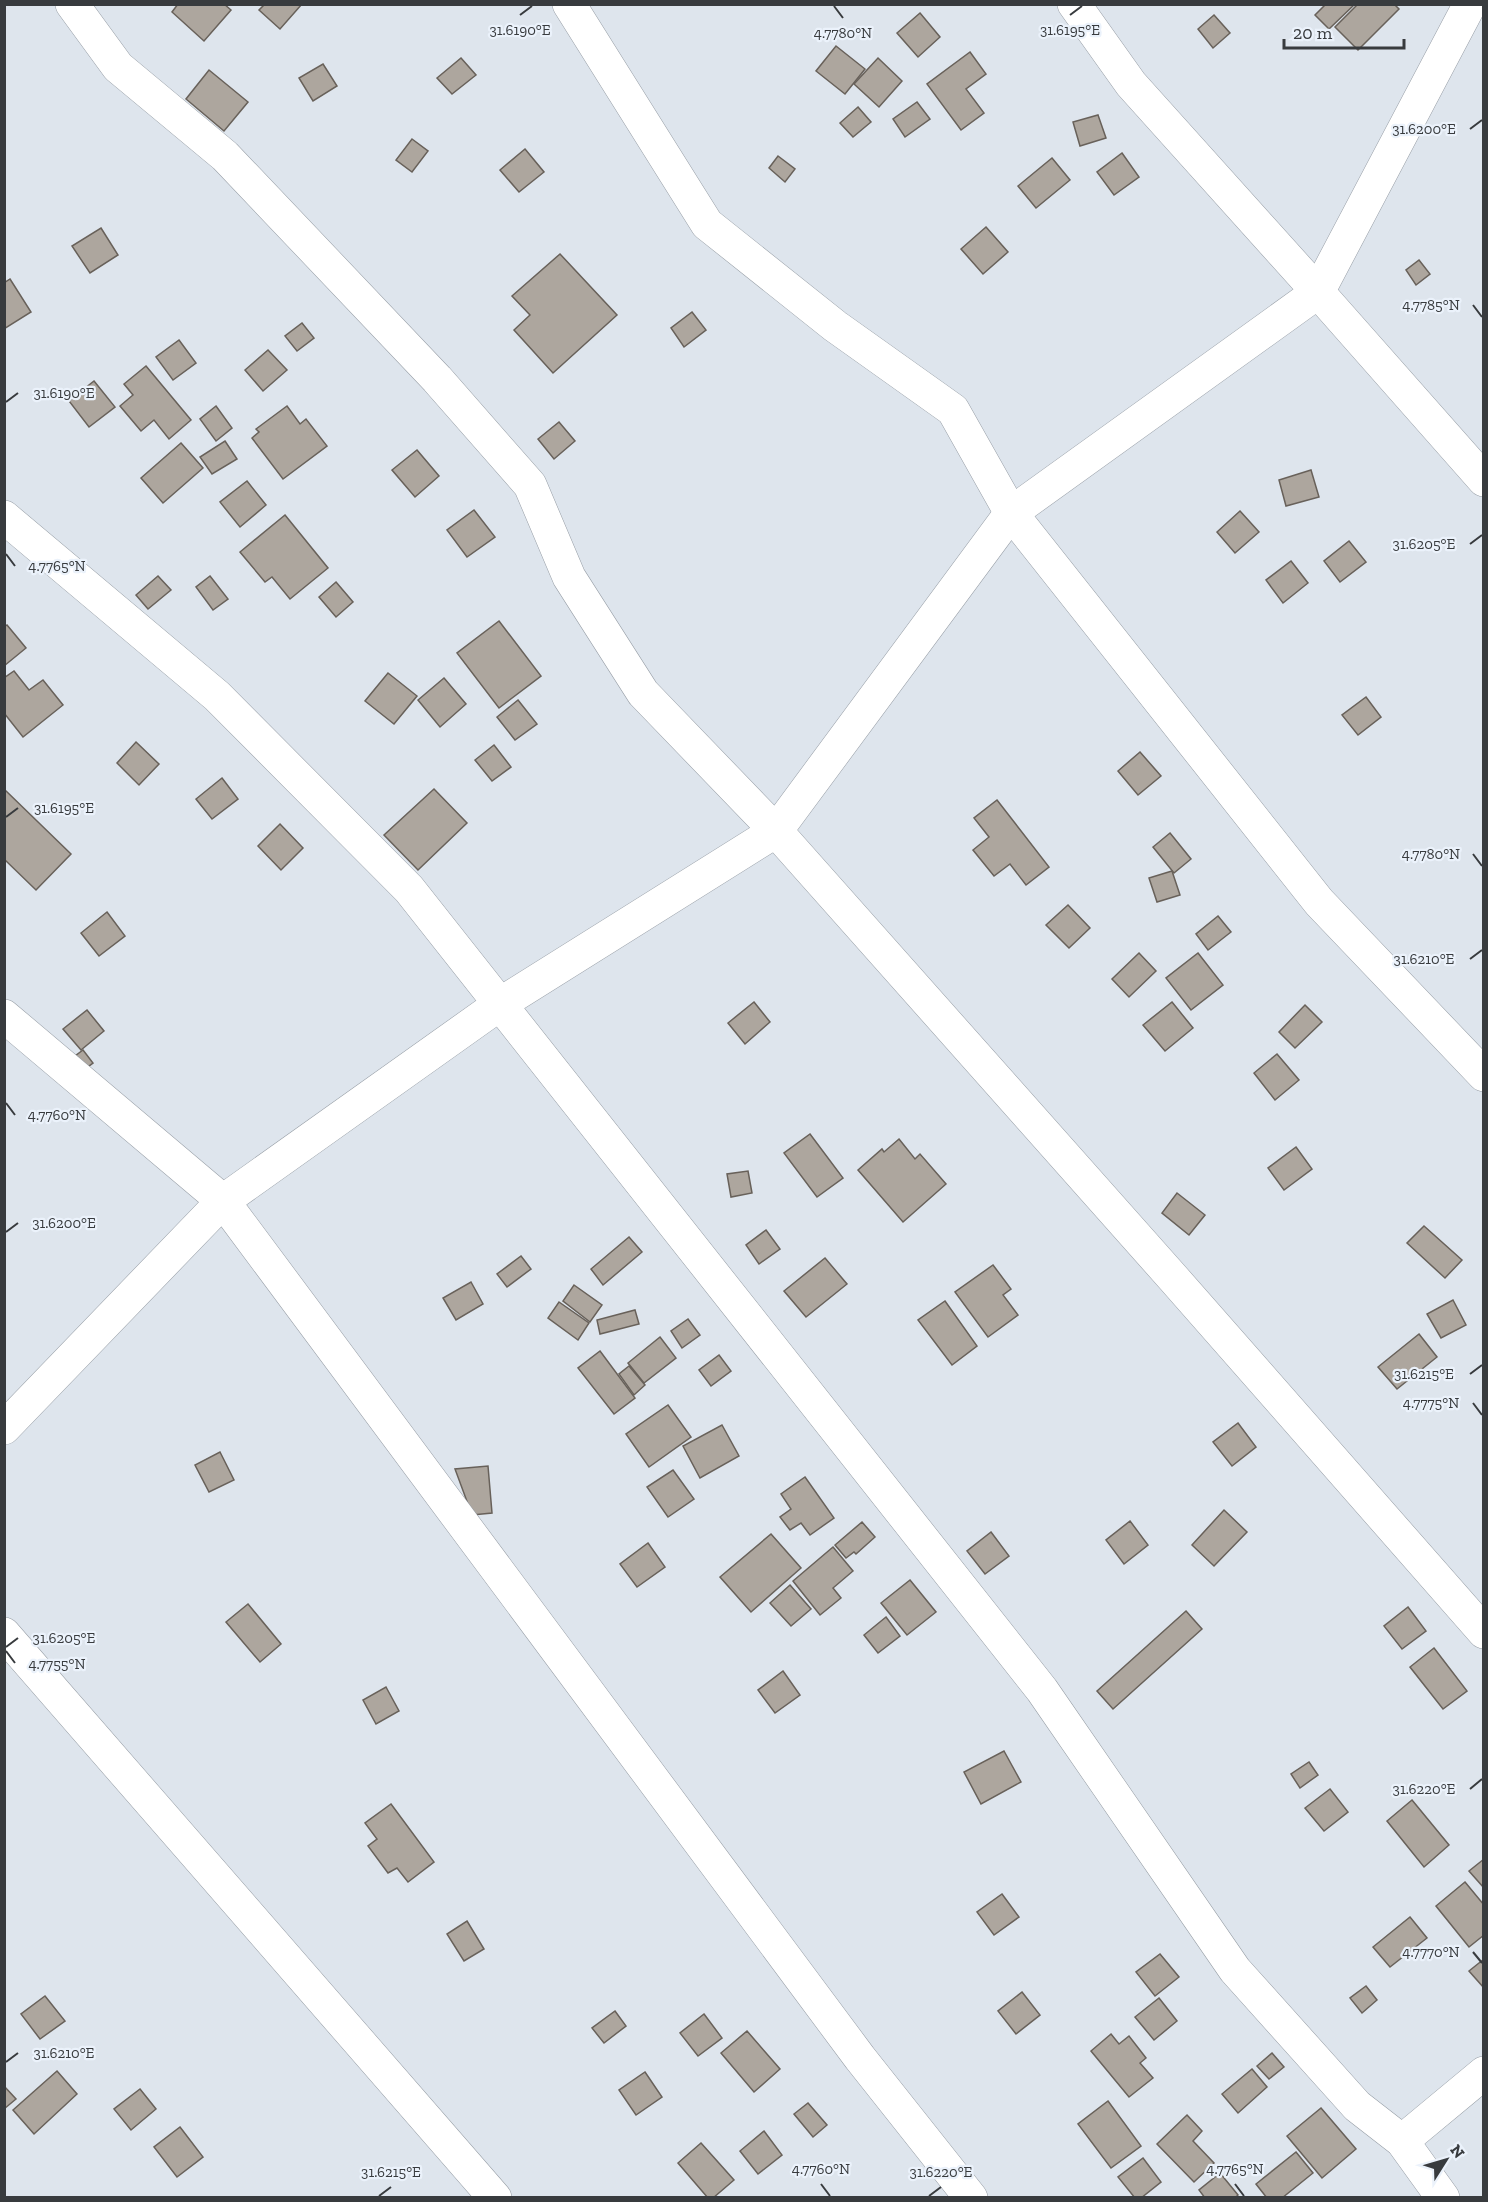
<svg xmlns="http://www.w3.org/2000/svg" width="1488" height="2202" font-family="'Zilla Slab',serif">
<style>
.building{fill:#ada69e;stroke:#68615a;stroke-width:1.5}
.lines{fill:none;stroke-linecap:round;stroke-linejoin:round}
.minor-casing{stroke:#979ea6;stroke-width:34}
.minor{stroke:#fff;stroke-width:33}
.ticks{fill:none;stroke:#383b3e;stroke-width:2}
.ticks-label{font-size:15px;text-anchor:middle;fill:#383b3e;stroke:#ebf2fb;stroke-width:4.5;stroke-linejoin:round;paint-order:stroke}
</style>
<rect width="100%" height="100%" fill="#dee5ed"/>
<!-- building -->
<g class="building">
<polygon points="178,4 224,4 231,10 204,41 172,12"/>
<polygon points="265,4 302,4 280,29 259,10"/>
<polygon points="1326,4 1355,4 1329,29 1315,15"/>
<polygon points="1358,4 1394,4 1399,9 1358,50 1335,27"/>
<polygon points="920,13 940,37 918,57 897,33"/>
<polygon points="1214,15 1230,33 1213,48 1198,29"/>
<polygon points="836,46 865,69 845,94 816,71"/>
<polygon points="970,52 986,74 966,89 984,113 961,130 927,84"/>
<polygon points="461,58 476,75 452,94 437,78"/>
<polygon points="878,58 902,81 879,107 854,84"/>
<polygon points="323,64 337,86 313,101 299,78"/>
<polygon points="209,70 248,102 224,131 186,99"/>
<polygon points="917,102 930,119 905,137 893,119"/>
<polygon points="858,107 871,122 853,137 840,123"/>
<polygon points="1098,115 1106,138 1080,146 1073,122"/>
<polygon points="412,139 428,151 412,172 396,160"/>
<polygon points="525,149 544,172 519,192 500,170"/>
<polygon points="1122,153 1139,177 1114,195 1097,172"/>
<polygon points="778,156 795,169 785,182 769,168"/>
<polygon points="1052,158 1070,180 1036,208 1018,186"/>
<polygon points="986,227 1008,252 983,274 961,249"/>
<polygon points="101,228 118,255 90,273 72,246"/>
<polygon points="560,254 617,315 553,373 514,330 530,315 512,296"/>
<polygon points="1419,260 1430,274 1416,285 1406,270"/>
<polygon points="10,279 31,312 4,329 4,283"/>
<polygon points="692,312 706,330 684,347 671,328"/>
<polygon points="302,323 314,338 297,351 285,336"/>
<polygon points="179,340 196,363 173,380 156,357"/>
<polygon points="268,350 287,370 263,391 245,370"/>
<polygon points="146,366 191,420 169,439 154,420 141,431 120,406 133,395 124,384"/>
<polygon points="94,381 115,407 89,427 69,401"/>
<polygon points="216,406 232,428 216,441 200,419"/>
<polygon points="287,406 300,424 306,419 327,446 283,479 252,438 259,432 256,429"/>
<polygon points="559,422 575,441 554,459 538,439"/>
<polygon points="225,441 237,459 212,474 200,457"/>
<polygon points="181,443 203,468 163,503 141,478"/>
<polygon points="417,450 439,476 415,497 392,470"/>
<polygon points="1311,470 1319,497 1286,506 1279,480"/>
<polygon points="247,481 266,505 240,527 220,502"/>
<polygon points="474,510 495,537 467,557 447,530"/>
<polygon points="1240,511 1259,532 1235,553 1217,532"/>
<polygon points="285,515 328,568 290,599 272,577 265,582 240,552"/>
<polygon points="1349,541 1366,562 1340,582 1324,561"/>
<polygon points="1291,561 1308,583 1283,603 1266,580"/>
<polygon points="158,576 171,590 148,609 136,595"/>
<polygon points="210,576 228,599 213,610 196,587"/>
<polygon points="336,582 353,602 336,617 319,597"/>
<polygon points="499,621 541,676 499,708 457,653"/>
<polygon points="7,625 26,648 4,666 4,627"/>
<polygon points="14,671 29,690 43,680 63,705 23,737 4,713 4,678"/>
<polygon points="388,673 417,696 394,724 365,701"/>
<polygon points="444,678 466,704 440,727 418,700"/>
<polygon points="1366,697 1381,717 1358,735 1342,715"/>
<polygon points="518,700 537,724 515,740 497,717"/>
<polygon points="136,742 159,764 139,785 117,763"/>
<polygon points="494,745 511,767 492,781 475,760"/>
<polygon points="1140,752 1161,776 1138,795 1118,771"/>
<polygon points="222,778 238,799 212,819 196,799"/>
<polygon points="4,789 71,854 36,890 4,859"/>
<polygon points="434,789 467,823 418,870 384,835"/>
<polygon points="997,800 1049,867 1026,885 1010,864 994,876 973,850 989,837 974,818"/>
<polygon points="280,824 303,848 281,870 258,846"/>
<polygon points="1170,833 1191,859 1174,873 1153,847"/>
<polygon points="1172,871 1180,895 1157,902 1149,878"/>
<polygon points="1068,905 1090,928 1069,948 1046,925"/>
<polygon points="107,912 125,936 99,956 81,933"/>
<polygon points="1218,916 1231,932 1208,950 1196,934"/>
<polygon points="1139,953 1156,971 1129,997 1112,979"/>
<polygon points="1198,953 1223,985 1191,1010 1166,978"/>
<polygon points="754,1002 770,1022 745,1044 728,1023"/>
<polygon points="1172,1002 1193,1028 1165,1051 1143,1025"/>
<polygon points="1305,1005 1322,1022 1295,1048 1279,1032"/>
<polygon points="87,1010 104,1031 81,1050 63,1029"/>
<polygon points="83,1050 93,1063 77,1075 67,1062"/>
<polygon points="1277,1054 1299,1080 1275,1100 1254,1073"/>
<polygon points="810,1134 843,1178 817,1197 784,1153"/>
<polygon points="899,1139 915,1159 920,1154 946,1184 903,1222 858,1170 882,1149 884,1152"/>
<polygon points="1296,1147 1312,1169 1284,1190 1268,1168"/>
<polygon points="748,1171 752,1193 731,1197 727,1174"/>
<polygon points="1177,1193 1205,1215 1189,1235 1162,1213"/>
<polygon points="1424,1226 1462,1260 1445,1278 1407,1243"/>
<polygon points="766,1230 780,1249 759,1264 746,1245"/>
<polygon points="629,1237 642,1252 603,1285 591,1269"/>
<polygon points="521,1256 531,1269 507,1287 497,1274"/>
<polygon points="825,1258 847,1284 806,1317 784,1291"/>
<polygon points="993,1265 1011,1289 1003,1295 1018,1315 988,1337 955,1292"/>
<polygon points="471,1282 483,1304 456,1320 443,1298"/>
<polygon points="574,1285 602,1305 590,1322 563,1301"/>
<polygon points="1453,1300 1466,1325 1441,1338 1427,1314"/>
<polygon points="945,1301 977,1346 952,1365 918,1320"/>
<polygon points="559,1302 589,1323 578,1340 548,1318"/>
<polygon points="635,1310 639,1324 600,1334 597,1320"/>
<polygon points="688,1319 700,1335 682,1348 671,1331"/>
<polygon points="1419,1334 1437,1357 1397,1389 1378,1367"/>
<polygon points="660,1337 676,1358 644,1383 628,1363"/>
<polygon points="600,1351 635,1398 614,1414 578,1368"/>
<polygon points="719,1355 731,1371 711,1386 699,1370"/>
<polygon points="629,1366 645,1385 634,1395 619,1374"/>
<polygon points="668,1405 691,1437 649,1467 626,1434"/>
<polygon points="1238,1423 1256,1447 1232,1466 1213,1442"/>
<polygon points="722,1425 739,1456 700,1478 683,1446"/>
<polygon points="220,1452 234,1480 209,1492 195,1465"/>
<polygon points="488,1466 492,1513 472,1515 455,1469"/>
<polygon points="673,1470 694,1499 668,1517 647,1487"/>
<polygon points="805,1477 834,1518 810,1535 801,1523 790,1530 780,1517 791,1509 781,1494"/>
<polygon points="1224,1510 1247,1532 1214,1566 1192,1545"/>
<polygon points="1130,1521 1148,1545 1124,1564 1106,1540"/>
<polygon points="862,1522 875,1537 856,1554 854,1552 846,1558 835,1545"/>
<polygon points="991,1532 1009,1556 985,1574 967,1551"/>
<polygon points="771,1534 801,1568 751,1612 720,1577"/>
<polygon points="648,1543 665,1567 637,1587 620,1564"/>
<polygon points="833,1547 853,1571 833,1588 841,1598 820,1615 793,1581"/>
<polygon points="910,1580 936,1612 907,1635 881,1603"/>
<polygon points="790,1585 811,1609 791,1626 770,1603"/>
<polygon points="248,1604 281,1644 260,1662 226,1622"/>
<polygon points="1408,1607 1426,1631 1402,1649 1384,1626"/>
<polygon points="1186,1611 1202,1629 1113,1709 1097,1691"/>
<polygon points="886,1617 900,1636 878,1653 864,1635"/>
<polygon points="1434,1648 1467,1691 1443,1709 1410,1667"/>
<polygon points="783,1671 800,1695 775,1713 758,1690"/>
<polygon points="386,1687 399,1711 376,1724 363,1700"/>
<polygon points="1004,1751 1021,1782 981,1804 964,1772"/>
<polygon points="1309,1762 1318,1775 1300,1788 1291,1774"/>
<polygon points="1330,1789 1348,1812 1324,1831 1305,1808"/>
<polygon points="1412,1800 1449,1845 1424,1867 1387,1821"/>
<polygon points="391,1804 434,1862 408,1882 397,1868 388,1873 368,1846 377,1839 365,1823"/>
<polygon points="1484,1859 1484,1888 1469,1871"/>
<polygon points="1465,1882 1484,1905 1484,1935 1469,1947 1436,1906"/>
<polygon points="1002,1894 1019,1917 994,1935 977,1912"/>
<polygon points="1410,1917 1427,1938 1390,1967 1373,1947"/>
<polygon points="467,1921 484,1949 464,1961 447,1934"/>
<polygon points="1160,1954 1179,1977 1155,1996 1136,1972"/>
<polygon points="1484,1959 1484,1988 1469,1971"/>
<polygon points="1366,1986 1377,2000 1362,2013 1350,1998"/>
<polygon points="1022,1992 1040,2015 1016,2034 998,2011"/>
<polygon points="45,1996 65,2021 40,2039 21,2014"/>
<polygon points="1159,1998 1177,2021 1154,2040 1135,2017"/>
<polygon points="615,2011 626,2026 604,2043 592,2028"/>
<polygon points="704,2014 722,2038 698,2056 680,2033"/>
<polygon points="747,2031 780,2069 754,2092 721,2053"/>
<polygon points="1111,2034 1119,2044 1129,2036 1146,2058 1140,2063 1153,2078 1129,2097 1091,2051"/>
<polygon points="1272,2053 1284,2067 1269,2079 1257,2066"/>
<polygon points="1252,2069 1267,2087 1238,2113 1222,2094"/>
<polygon points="57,2071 77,2094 34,2134 13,2110"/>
<polygon points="645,2072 662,2097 636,2115 619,2090"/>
<polygon points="4,2086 16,2099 4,2109"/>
<polygon points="140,2089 156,2109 131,2130 114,2109"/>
<polygon points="1108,2101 1141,2146 1111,2168 1078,2124"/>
<polygon points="808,2103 827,2125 813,2137 794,2114"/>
<polygon points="1321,2108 1356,2149 1322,2178 1287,2136"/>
<polygon points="1187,2115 1202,2131 1193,2141 1214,2163 1194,2182 1157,2144"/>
<polygon points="180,2127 203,2157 177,2177 154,2147"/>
<polygon points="764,2131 782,2155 758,2174 740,2151"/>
<polygon points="701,2143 734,2180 713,2198 708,2198 678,2163"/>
<polygon points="1296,2152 1313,2173 1282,2198 1267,2198 1256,2184"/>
<polygon points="1143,2158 1161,2182 1141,2198 1135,2198 1118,2177"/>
<polygon points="1220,2173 1238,2195 1235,2198 1205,2198 1199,2190"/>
</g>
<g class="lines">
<!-- minor casing -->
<g class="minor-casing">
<g id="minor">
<polyline points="72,4 118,67 225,156 437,379 530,485 569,577 643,693 776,831 1174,1279 1484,1632"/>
<polyline points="569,4 707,224 835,326 953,410 1011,513 1319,902 1484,1075"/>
<polyline points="1074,4 1131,84 1318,292 1484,480"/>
<polyline points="4,517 217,696 409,889 1042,1690 1235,1970 1357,2106 1402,2141 1443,2198"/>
<polyline points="4,1016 223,1201 860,2058 971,2198"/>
<polyline points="4,1428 223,1201 500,1004 776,831 1011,513 1318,292 1470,4"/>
<polyline points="4,1634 495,2198"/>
<polyline points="1402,2141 1484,2073"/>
</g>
</g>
<!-- minor -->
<use href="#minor" class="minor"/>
</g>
<!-- ticks -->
<path class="ticks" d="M834,6L843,18M520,15L532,6M1070,15L1082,6M1470,129L1482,120M1473,305L1482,317M6,402L18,393M1470,544L1482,535M6,554L15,566M6,817L18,808M1473,854L1482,866M1470,959L1482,950M6,1103L15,1115M6,1232L18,1223M1470,1374L1482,1365M1473,1403L1482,1415M6,1647L18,1638M6,1651L15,1663M1470,1789L1482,1779M1473,1952L1482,1963M6,2062L18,2053M821,2184L830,2196M1235,2184L1244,2196M379,2196L391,2187M929,2196L941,2187"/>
<g class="ticks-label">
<text x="1070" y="35">31.6195°E</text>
<text x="520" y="35">31.6190°E</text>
<text x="843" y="38">4.7780°N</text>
<text x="1424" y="134">31.6200°E</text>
<text x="1431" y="310">4.7785°N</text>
<text x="64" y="398">31.6190°E</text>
<text x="1424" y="549">31.6205°E</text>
<text x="57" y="571">4.7765°N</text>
<text x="64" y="813">31.6195°E</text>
<text x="1431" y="859">4.7780°N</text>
<text x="1424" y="964">31.6210°E</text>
<text x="57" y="1120">4.7760°N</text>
<text x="64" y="1228">31.6200°E</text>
<text x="1424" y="1379">31.6215°E</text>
<text x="1431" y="1408">4.7775°N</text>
<text x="64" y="1643">31.6205°E</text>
<text x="57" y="1669">4.7755°N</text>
<text x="1424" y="1794">31.6220°E</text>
<text x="1431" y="1957">4.7770°N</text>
<text x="64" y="2058">31.6210°E</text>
<text x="821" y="2174">4.7760°N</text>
<text x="1235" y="2174">4.7765°N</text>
<text x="391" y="2177">31.6215°E</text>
<text x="941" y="2177">31.6220°E</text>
</g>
<!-- border -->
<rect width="1488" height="2202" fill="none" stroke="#383b3e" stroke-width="12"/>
<!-- north arrow -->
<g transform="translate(1446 2160) rotate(53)" stroke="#ebf2fb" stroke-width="4.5" paint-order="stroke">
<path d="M0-4.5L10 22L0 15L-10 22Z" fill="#383b3e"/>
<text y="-9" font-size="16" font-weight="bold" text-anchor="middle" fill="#383b3e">N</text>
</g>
<!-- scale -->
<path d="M1284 39v9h120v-9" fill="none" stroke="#383b3e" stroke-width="3"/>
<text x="1293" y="39" font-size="18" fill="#383b3e" stroke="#ebf2fb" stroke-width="4.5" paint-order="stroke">20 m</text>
</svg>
